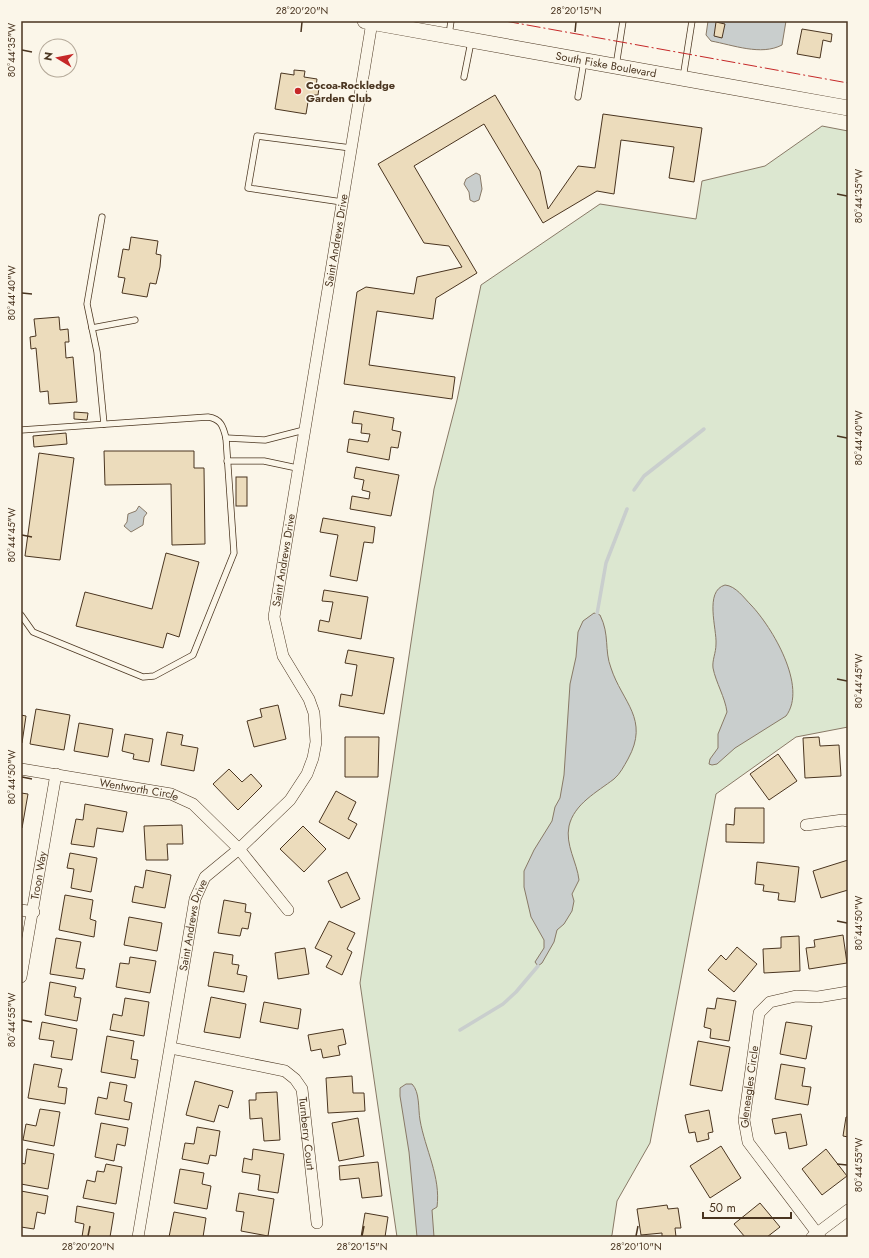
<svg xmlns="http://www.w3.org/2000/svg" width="869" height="1258" font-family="Jost,sans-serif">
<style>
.green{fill:#dce7d0;stroke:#887966}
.water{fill:#c9cecd;stroke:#887966}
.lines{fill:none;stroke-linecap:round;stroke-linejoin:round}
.stream{stroke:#c9cecd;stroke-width:3.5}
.building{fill:#ecdcbc;stroke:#4a3520}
.lane-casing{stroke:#4a3520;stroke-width:7}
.street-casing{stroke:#4a3520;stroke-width:12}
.secondary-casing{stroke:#4a3520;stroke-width:16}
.lane{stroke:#fbf6e9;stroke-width:5.5}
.street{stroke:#fbf6e9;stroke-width:11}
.secondary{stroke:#fbf6e9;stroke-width:15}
.power{stroke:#c62828;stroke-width:1;stroke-dasharray:14 3 2 3;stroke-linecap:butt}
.ticks{fill:none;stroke:#4a3520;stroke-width:1.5}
.poi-dot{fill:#c62828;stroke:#fbf6e9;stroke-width:1.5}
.labels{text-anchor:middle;stroke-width:3;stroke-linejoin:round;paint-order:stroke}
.street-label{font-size:11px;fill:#4a3520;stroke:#fbf6e9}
.poi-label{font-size:11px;font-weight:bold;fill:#4a3520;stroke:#fbf6e9;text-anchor:start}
.neatline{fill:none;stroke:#4a3520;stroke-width:1.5}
.ticks-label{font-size:10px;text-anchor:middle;fill:#4a3520}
</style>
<rect width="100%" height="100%" fill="#fbf6e9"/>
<!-- green -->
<polygon class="green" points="822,126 848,131 848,727 796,737 716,794 650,1143 617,1201 612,1235 610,1237 397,1237 360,983 434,489 457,400 481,285 600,204 696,219 702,181 765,166"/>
<!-- water -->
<g class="water">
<path d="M708,21H786L782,45C761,56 733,45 711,41L706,35Z"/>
<polygon points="476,173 480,175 482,189 479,200 474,202 470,200 469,192 464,184 466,179"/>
<polygon points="139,506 147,513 144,517 143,525 131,532 124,526 127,522 128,514 136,511"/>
<path d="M725,585C736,586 744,598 751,605C772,627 808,687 786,716L735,748L717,764L712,765L709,764L710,759L718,748V734L727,712C725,697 716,683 713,668C712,660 716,653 716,644C717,629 704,591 725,585Z"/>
<path d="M594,613L600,615C610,635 604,650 611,668C622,702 650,719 628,759C624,766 620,774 614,779C597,792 574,804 569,826C565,845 577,862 579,880L572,894L574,901L572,911L564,924L557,930L554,942L542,963L538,966L535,962L544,948V940L531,917L524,887V871L534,850L552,821L555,807L560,798L564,775L570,684L576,657L578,632L583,621Z"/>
<path d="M406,1084H412C420,1092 418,1109 420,1120C425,1149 441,1177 437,1207L432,1210L434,1237H417L409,1152L400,1096V1088Z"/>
</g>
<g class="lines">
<!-- stream -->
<g class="stream">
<polyline points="634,490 644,476 704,429"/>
<polyline points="597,614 606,563 627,509"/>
<polyline points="460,1030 503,1004 516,992 538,966"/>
</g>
</g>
<!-- building -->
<g class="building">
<polygon points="716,22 725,24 722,38 714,36"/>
<polygon points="802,29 832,34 831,42 823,40 820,58 797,54"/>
<polygon points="294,70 305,71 304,77 317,79 316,87 319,88 318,95 314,95 313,102 308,102 306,114 275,109 281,73 294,75"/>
<polygon points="495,95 540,171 548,209 578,166 595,168 603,114 702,128 694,182 669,178 674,147 621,140 614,194 597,191 543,223 484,124 414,166 477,273 436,298 433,319 377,311 369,365 455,377 452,399 344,384 357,292 366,287 414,294 417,277 462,267 449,246 424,243 378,164"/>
<polygon points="131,237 158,241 156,254 161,255 160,267 156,284 150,283 147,297 122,293 125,278 118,277 123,249 129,250"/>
<polygon points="59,317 60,330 68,329 69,342 65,342 66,358 73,357 77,402 49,404 48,391 40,392 36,348 31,349 30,337 36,336 34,319"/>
<polygon points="354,411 394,418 392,430 401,432 398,448 391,447 389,460 347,452 349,439 368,442 370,434 361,433 362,424 352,423"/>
<polygon points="74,412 88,413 87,420 74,419"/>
<polygon points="66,433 67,444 34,447 33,436"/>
<polygon points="104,451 194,451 194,468 204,468 205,544 172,545 171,484 105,485"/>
<polygon points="39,453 74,458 60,560 25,556"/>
<polygon points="356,467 399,475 391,516 350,509 352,496 369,499 370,492 362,490 364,480 354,478"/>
<rect x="236" y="477" width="11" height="29"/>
<polygon points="323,518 375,527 373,543 364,542 357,581 330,576 338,535 320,532"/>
<polygon points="166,553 199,562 179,637 167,633 163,648 76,626 85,592 152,609"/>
<polygon points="324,590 368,597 361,639 318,631 320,620 329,622 333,602 322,601"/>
<polygon points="348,650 394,658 384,714 339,706 341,694 352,696 357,665 345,663"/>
<polygon points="278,705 286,739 254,747 247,721 262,717 260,709"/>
<polygon points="36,709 70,715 64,750 30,744"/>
<polygon points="21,715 26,716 22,743 21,743"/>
<polygon points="79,723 113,729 108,757 74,751"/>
<polygon points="167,732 183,735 181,745 198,748 194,771 161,765"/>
<polygon points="125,734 153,739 149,762 133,759 134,754 122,751"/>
<polygon points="345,737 379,737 378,777 345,777"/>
<polygon points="819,737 820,746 839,745 841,776 805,778 803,738"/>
<polygon points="778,754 797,781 769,800 750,774"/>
<polygon points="229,769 242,782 251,774 262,786 238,810 213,784"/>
<polygon points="336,791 356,802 348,819 357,824 349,839 319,822"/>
<polygon points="21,793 28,794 22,828 21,828"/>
<polygon points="85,804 127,812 123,832 97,828 94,847 71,844 76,819 83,820"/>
<polygon points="735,808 764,808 764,843 726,842 726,824 734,825"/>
<polygon points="182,825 183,844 167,844 168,860 146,860 144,826"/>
<polygon points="303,826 326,849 304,872 280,849"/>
<polygon points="70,853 97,858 91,892 71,888 74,869 67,868"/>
<polygon points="848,860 848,890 821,898 813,871"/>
<polygon points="757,862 799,867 795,902 778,900 779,893 763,891 764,885 755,884"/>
<polygon points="146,870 171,875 165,908 132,902 135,886 143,888"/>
<polygon points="347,872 360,899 341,908 328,881"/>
<polygon points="65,895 93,900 90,919 96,921 94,937 59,930"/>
<polygon points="224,900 246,904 245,912 251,913 248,929 242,928 240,936 218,933"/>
<polygon points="129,917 162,923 157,951 124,945"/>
<polygon points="329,921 355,933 347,949 352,952 342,975 326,967 332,956 315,948"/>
<polygon points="843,935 847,963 809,969 806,948 815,947 814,940"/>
<polygon points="799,936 800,971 764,973 763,949 781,948 781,937"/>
<polygon points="56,938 81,942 76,968 85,969 83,979 50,974"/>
<polygon points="737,947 757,964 734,992 708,970 721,955 726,960"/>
<polygon points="305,948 309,974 278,979 275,953"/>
<polygon points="214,952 233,955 232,964 239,965 237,974 247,976 244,992 208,986"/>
<polygon points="130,957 156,961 150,993 116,987 120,963 129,964"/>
<polygon points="50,982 76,987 74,997 81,998 77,1021 45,1015"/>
<polygon points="211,997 246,1004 240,1038 204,1032"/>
<polygon points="125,998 149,1002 144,1036 110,1030 113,1014 122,1016"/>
<polygon points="717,998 736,1001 729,1041 710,1038 711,1029 704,1027 707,1008 715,1009"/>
<polygon points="264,1002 301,1009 298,1029 260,1022"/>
<polygon points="42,1022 77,1029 72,1060 51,1057 54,1041 39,1039"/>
<polygon points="786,1022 812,1026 806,1059 780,1054"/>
<polygon points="343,1029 346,1044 338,1046 340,1055 323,1058 321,1049 311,1051 308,1035"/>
<polygon points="107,1036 134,1041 131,1059 138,1060 135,1078 101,1072"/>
<polygon points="698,1041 730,1047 722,1091 690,1085"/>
<polygon points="34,1064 62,1069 58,1087 67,1088 65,1104 28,1098"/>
<polygon points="781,1064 805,1068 802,1086 811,1087 808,1105 775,1099"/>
<polygon points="352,1076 353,1093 364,1093 365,1111 328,1113 326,1078"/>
<polygon points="195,1081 233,1091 228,1108 219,1105 214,1122 186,1115"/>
<polygon points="110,1082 127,1085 124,1101 132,1103 129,1120 95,1114 98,1097 107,1099"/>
<polygon points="277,1092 280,1140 264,1141 262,1118 250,1119 249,1100 256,1100 256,1093"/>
<polygon points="40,1109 60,1112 54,1146 23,1140 26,1124 36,1126"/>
<polygon points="709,1110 713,1132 708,1133 709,1139 697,1142 695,1132 689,1133 685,1115"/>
<polygon points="801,1114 807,1145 789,1149 786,1132 775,1134 772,1119"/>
<polygon points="846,1117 848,1117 848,1137 843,1136"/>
<polygon points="358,1118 364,1156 339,1161 332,1123"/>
<polygon points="101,1123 128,1128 125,1146 117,1144 114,1161 95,1157"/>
<polygon points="197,1127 220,1131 216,1156 210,1155 208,1164 182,1159 185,1143 194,1144"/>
<polygon points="721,1146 741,1178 710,1198 690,1166"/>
<polygon points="27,1149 54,1154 48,1189 21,1184 21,1163 25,1164"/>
<polygon points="253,1149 284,1154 278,1193 258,1190 260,1175 242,1172 244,1158 252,1160"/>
<polygon points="826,1149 847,1176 822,1195 802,1169"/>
<polygon points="378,1162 382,1196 362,1198 359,1178 340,1180 339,1166"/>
<polygon points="106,1164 122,1167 116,1204 83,1198 87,1180 95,1182 97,1171 104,1172"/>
<polygon points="180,1169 204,1173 202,1184 211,1186 207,1209 174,1203"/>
<polygon points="21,1191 48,1196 45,1214 37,1212 34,1229 21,1227"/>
<polygon points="239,1193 274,1199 268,1236 241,1231 244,1212 236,1211"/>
<polygon points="760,1203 780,1227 767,1237 745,1237 734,1224"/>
<polygon points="667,1205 668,1209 678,1208 681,1228 675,1228 676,1237 662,1237 662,1233 641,1235 637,1209"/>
<polygon points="77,1206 114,1213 110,1237 82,1237 84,1224 75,1222"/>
<polygon points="174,1212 206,1218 203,1237 169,1237"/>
<polygon points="365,1213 388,1217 385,1237 361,1237"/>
</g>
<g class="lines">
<!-- lane casing -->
<g class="lane-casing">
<g id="lane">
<polyline points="449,35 451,21"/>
<polyline points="616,66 623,21"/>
<polyline points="464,77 471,42"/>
<polyline points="683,78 692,21"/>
<polyline points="578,97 584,61"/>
<polyline points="342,202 248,188 257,136 351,148"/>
<polyline points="102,217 87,304 97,352 104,424"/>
<polyline points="92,328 135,320"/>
<path d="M21,430L208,417C221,419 223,426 226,438L234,553L193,655L154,676L143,677L33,632L21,615"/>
<polyline points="226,438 265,440 304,430"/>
<polyline points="227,461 264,461 297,468"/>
</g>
</g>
<!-- street casing -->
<g class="street-casing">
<g id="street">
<path id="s1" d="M21,769L171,794L193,804L239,849L288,910"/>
<polyline points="806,825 843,820 848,821"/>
<polyline points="21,910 34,912"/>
<path id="s2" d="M21,977L56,774"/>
<path id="s3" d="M171,1048L285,1071L295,1079L302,1089L317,1223"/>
<path id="s4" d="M138,1237L195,899L205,877L239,849L290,800L307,774L313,758L316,742L314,713L309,699L283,656L274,617L372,22"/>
<polyline points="812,1237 848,1210"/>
<path id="s5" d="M820,1237L748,1142L744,1120L759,1013L770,1002L796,996L818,997L848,992"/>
</g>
</g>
<!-- secondary casing -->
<g class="secondary-casing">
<g id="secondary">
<path id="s6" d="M365,21L848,108"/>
</g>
</g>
<!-- lane -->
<use href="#lane" class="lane"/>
<!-- street -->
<use href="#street" class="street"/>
<!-- secondary -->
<use href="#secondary" class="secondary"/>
<!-- power -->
<polyline class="power" points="505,21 848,83"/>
</g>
<!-- ticks -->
<path class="ticks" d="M301,32L302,22M575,32L576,22M22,50L32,52M837,194L847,196M22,293L32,294M837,436L847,438M22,535L32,537M837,679L847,681M22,777L32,779M837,921L847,923M22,1020L32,1022M837,1164L847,1165M88,1236L90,1226M362,1236L364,1226M636,1236L638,1226"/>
<!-- markers -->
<circle class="poi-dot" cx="298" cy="91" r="4"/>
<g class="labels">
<!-- street labels -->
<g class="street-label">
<text dy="4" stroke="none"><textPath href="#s6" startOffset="245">South Fiske Boulevard</textPath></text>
<text dy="4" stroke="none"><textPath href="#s4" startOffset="1062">Saint Andrews Drive</textPath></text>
<text dy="4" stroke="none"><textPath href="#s4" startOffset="738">Saint Andrews Drive</textPath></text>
<text dy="4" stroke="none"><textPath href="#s1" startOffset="120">Wentworth Circle</textPath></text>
<text dy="4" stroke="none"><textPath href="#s2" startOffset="103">Troon Way</textPath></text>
<text dy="4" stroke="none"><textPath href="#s4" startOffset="317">Saint Andrews Drive</textPath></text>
<text dy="4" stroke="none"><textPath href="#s5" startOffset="175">Gleneagles Circle</textPath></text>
<text dy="4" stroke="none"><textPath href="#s3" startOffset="186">Turnberry Court</textPath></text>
</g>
<!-- poi labels -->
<g class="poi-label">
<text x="306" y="89">Cocoa-Rockledge<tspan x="306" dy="13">Garden Club</tspan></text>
</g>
</g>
<!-- border -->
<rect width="869" height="1258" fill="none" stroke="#fbf6e9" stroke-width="44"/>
<!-- north arrow -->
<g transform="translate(58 58) rotate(280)"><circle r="19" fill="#fbf6e9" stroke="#b4a999"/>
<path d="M0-3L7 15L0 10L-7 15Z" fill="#c62828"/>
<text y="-6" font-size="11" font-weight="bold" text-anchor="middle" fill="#4a3520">N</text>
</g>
<!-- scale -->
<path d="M703 1212v6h88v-6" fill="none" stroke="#4a3520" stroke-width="2"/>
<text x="709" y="1212" font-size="12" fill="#4a3520" stroke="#fbf6e9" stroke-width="3" paint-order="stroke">50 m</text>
<rect x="22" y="22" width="825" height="1214" class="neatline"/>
<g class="ticks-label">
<text x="302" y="14">28°20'20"N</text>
<text x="576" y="14">28°20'15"N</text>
<text transform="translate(11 50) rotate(-90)" y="4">80°44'35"W</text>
<text transform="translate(858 196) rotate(-90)" y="4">80°44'35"W</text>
<text transform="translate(11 293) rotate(-90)" y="4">80°44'40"W</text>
<text transform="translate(858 438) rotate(-90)" y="4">80°44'40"W</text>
<text transform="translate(11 535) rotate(-90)" y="4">80°44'45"W</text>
<text transform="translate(858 681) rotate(-90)" y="4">80°44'45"W</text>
<text transform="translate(11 777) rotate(-90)" y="4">80°44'50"W</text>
<text transform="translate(858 923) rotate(-90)" y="4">80°44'50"W</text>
<text transform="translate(11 1020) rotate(-90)" y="4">80°44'55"W</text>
<text transform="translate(858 1165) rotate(-90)" y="4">80°44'55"W</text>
<text x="88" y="1250">28°20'20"N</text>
<text x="362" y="1250">28°20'15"N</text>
<text x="636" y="1250">28°20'10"N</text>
</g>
</svg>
